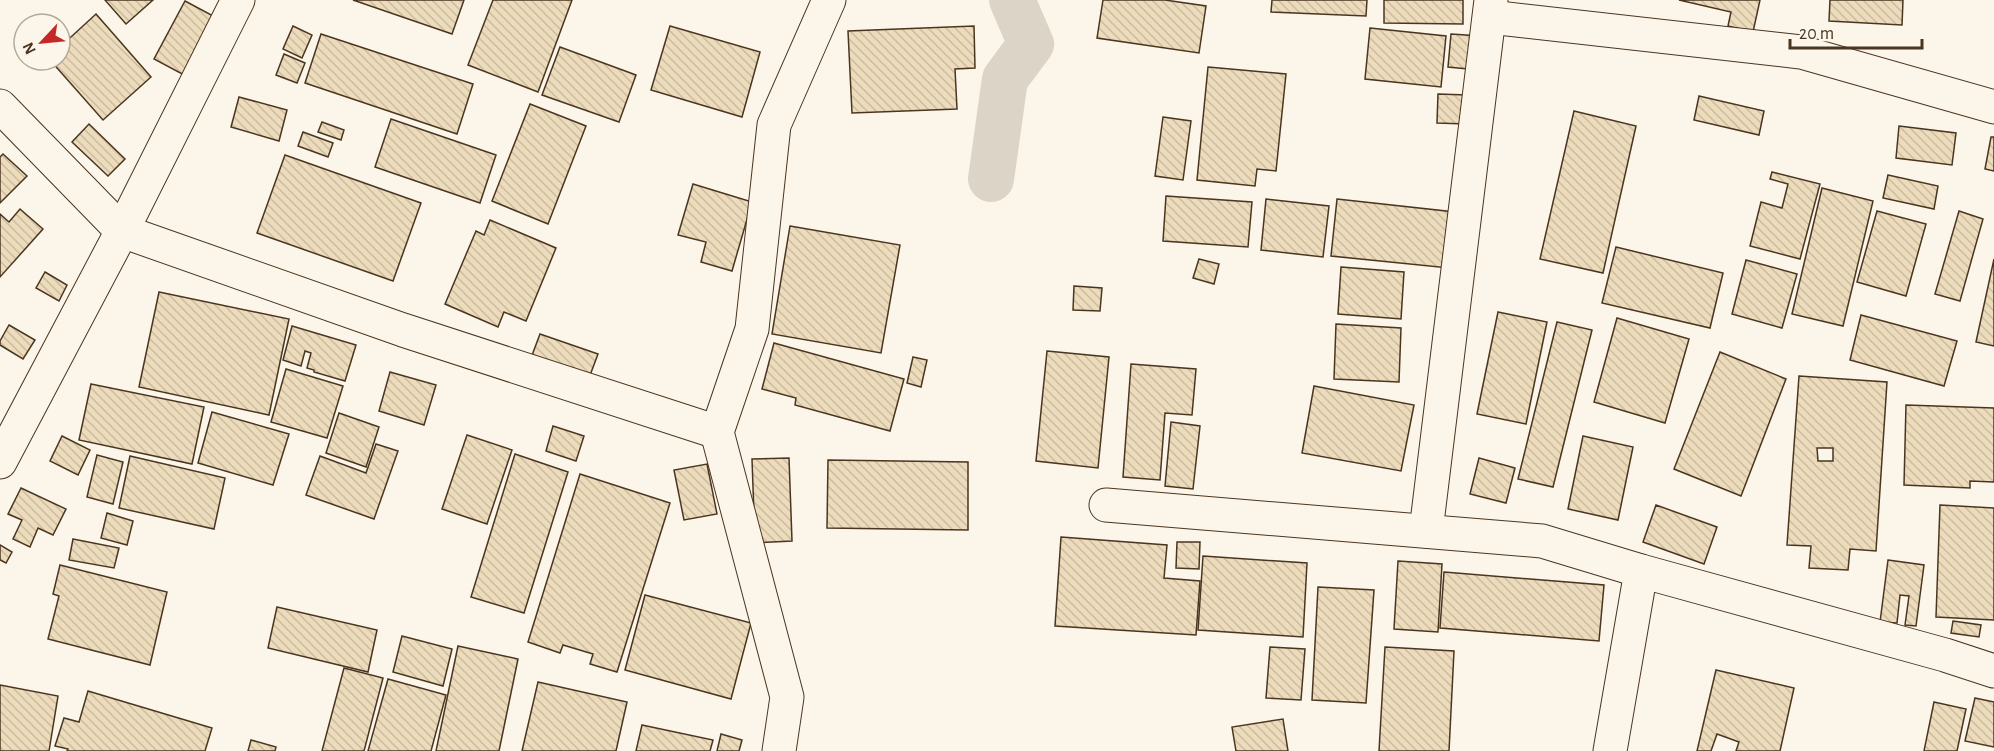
<svg xmlns="http://www.w3.org/2000/svg" width="1994" height="751" font-family="'Alegreya Sans',sans-serif">
<style>
.lines{fill:none;stroke-linecap:round;stroke-linejoin:round}
.canal{stroke:#dcd4c6;stroke-width:46}
.building{fill:url(#building-back-hatch);stroke:#4a3520;stroke-width:1.5;fill-rule:evenodd}
.minor-casing{stroke:#4a3520;stroke-width:35}
.minor{stroke:#fbf6e9;stroke-width:33}
</style>
<defs>
<pattern id="building-back-hatch" width="6" height="6" patternUnits="userSpaceOnUse" patternTransform="scale(1.5)"><rect width="6" height="6" fill="#ecdcbc"/><path d="M-1 5l2 2M0 0l6 6M5-1l2 2" fill="none" stroke="#ccbda1"/></pattern>
</defs>
<rect width="100%" height="100%" fill="#fbf6e9"/>
<g class="lines">
<!-- canal -->
<polyline class="canal" points="991,179 1005,79 1031,44 1012,0"/>
</g>
<!-- building -->
<g class="building">
<polygon points="105,0 153,0 126,24"/>
<polygon points="353,0 464,0 452,34"/>
<polygon points="493,0 572,0 538,92 468,65"/>
<polygon points="1103,0 1165,0 1206,6 1199,53 1097,38"/>
<polygon points="1272,0 1367,0 1366,16 1271,12"/>
<polygon points="1384,0 1463,0 1463,24 1384,23"/>
<polygon points="1679,0 1760,0 1753,32 1728,26 1731,12"/>
<polygon points="1830,0 1903,0 1902,25 1829,21"/>
<polygon points="185,1 217,18 186,76 154,59"/>
<polygon points="96,14 151,77 103,120 50,60 60,60 60,47"/>
<polygon points="293,26 312,35 302,58 283,49"/>
<polygon points="670,26 760,52 742,117 651,90"/>
<polygon points="974,26 975,68 955,69 957,109 852,113 848,31"/>
<polygon points="1370,28 1446,36 1441,87 1365,79"/>
<polygon points="321,34 473,84 457,134 305,83"/>
<polygon points="1451,34 1480,36 1478,70 1448,67"/>
<polygon points="560,47 636,75 619,122 542,95"/>
<polygon points="284,54 305,63 297,83 276,75"/>
<polygon points="1208,67 1286,74 1276,171 1257,169 1255,186 1197,180"/>
<polygon points="1438,94 1467,95 1466,124 1437,123"/>
<polygon points="1699,96 1764,111 1759,135 1694,120"/>
<polygon points="239,97 287,110 279,141 231,127"/>
<polygon points="530,104 586,126 548,224 492,201"/>
<polygon points="1574,111 1636,126 1603,273 1540,259"/>
<polygon points="1163,117 1191,121 1183,180 1155,176"/>
<polygon points="391,119 496,155 480,203 375,167"/>
<polygon points="322,122 344,130 341,140 318,132"/>
<polygon points="89,124 125,159 108,176 72,142"/>
<polygon points="1899,126 1956,133 1952,165 1896,158"/>
<polygon points="303,132 333,143 328,157 298,146"/>
<polygon points="1991,137 1994,137 1994,171 1985,169"/>
<polygon points="3,154 27,176 0,203 0,157"/>
<polygon points="285,155 421,203 393,281 257,233"/>
<polygon points="1772,172 1820,184 1800,259 1750,246 1761,202 1782,208 1788,184 1770,179"/>
<polygon points="1888,175 1938,186 1934,209 1883,198"/>
<polygon points="693,184 752,202 732,271 701,262 706,242 678,235"/>
<polygon points="1822,188 1873,201 1843,326 1792,314"/>
<polygon points="1166,196 1252,202 1248,247 1163,241"/>
<polygon points="1266,199 1329,206 1323,257 1261,250"/>
<polygon points="1337,199 1455,212 1449,268 1331,256"/>
<polygon points="20,209 43,229 0,277 0,214 9,222"/>
<polygon points="1877,211 1926,224 1906,296 1857,282"/>
<polygon points="1959,211 1983,219 1960,301 1935,294"/>
<polygon points="490,220 556,248 526,321 504,312 498,327 445,304 476,231 484,235"/>
<polygon points="790,226 900,245 881,353 772,334"/>
<polygon points="1616,247 1723,273 1710,328 1602,303"/>
<polygon points="1199,259 1219,264 1214,284 1193,278"/>
<polygon points="1994,259 1994,346 1976,342"/>
<polygon points="1746,260 1797,274 1782,328 1732,314"/>
<polygon points="1341,267 1404,272 1401,319 1338,314"/>
<polygon points="45,272 67,285 59,301 36,288"/>
<polygon points="1074,286 1102,288 1100,311 1073,310"/>
<polygon points="159,292 289,319 269,415 139,387"/>
<polygon points="1498,312 1547,322 1526,424 1477,414"/>
<polygon points="1861,315 1957,341 1944,386 1850,360"/>
<polygon points="1617,318 1689,339 1665,423 1594,402"/>
<polygon points="1557,322 1592,330 1553,487 1518,479"/>
<polygon points="1336,324 1401,328 1399,382 1334,379"/>
<polygon points="9,325 35,340 23,359 0,345 0,341"/>
<polygon points="292,326 356,345 345,381 314,372 314,370 307,368 311,353 305,351 301,366 283,360"/>
<polygon points="540,334 598,354 589,378 531,358"/>
<polygon points="774,343 904,379 890,431 795,405 796,398 762,389"/>
<polygon points="1047,351 1109,357 1098,468 1036,461"/>
<polygon points="1720,352 1786,379 1741,496 1674,469"/>
<polygon points="913,357 927,360 921,387 907,383"/>
<polygon points="1131,364 1196,369 1192,415 1165,413 1160,480 1123,477"/>
<polygon points="286,369 343,386 327,438 271,422"/>
<polygon points="390,372 436,385 424,425 379,411"/>
<path d="M1799,376L1887,382L1876,551L1850,549L1848,570L1809,568L1811,546L1787,545ZM1817,448H1833V461H1818Z"/>
<polygon points="91,384 204,407 192,464 79,440"/>
<polygon points="1314,386 1414,405 1401,471 1302,453"/>
<polygon points="1906,405 1994,408 1994,482 1970,481 1970,488 1904,485"/>
<polygon points="212,412 289,434 273,485 198,463"/>
<polygon points="339,413 379,427 366,467 326,453"/>
<polygon points="1171,422 1200,426 1193,489 1165,486"/>
<polygon points="553,426 584,436 576,461 546,451"/>
<polygon points="467,435 512,450 487,524 442,509"/>
<polygon points="62,436 90,450 78,475 50,461"/>
<polygon points="1583,436 1633,447 1618,520 1568,509"/>
<polygon points="376,444 398,451 374,519 306,495 320,456 366,473"/>
<polygon points="515,454 568,472 524,613 471,597"/>
<polygon points="97,455 123,462 113,504 87,497"/>
<polygon points="130,456 225,478 214,529 119,508"/>
<polygon points="789,458 792,541 755,543 752,459"/>
<polygon points="1479,458 1515,468 1506,503 1470,494"/>
<polygon points="828,460 968,462 968,530 827,528"/>
<polygon points="707,464 717,514 684,520 674,470"/>
<polygon points="580,474 670,503 617,672 590,664 593,654 563,645 560,653 528,642"/>
<polygon points="21,488 66,509 53,535 38,528 30,547 13,539 22,520 8,514"/>
<polygon points="1656,505 1717,527 1704,564 1643,542"/>
<polygon points="1940,505 1994,508 1994,620 1936,617"/>
<polygon points="107,513 133,521 127,545 101,538"/>
<polygon points="1061,537 1167,545 1164,578 1200,581 1196,635 1055,626"/>
<polygon points="73,539 119,548 114,568 69,560"/>
<polygon points="1177,542 1200,542 1199,569 1176,568"/>
<polygon points="0,545 12,552 6,563 0,560"/>
<polygon points="1203,556 1307,563 1303,637 1198,630"/>
<polygon points="1888,560 1924,565 1916,626 1905,625 1909,596 1900,595 1897,623 1880,622"/>
<polygon points="1398,561 1442,564 1438,632 1394,629"/>
<polygon points="60,565 167,592 150,665 48,639 59,596 53,594"/>
<polygon points="1444,572 1604,585 1599,641 1440,628"/>
<polygon points="1318,587 1374,590 1366,703 1312,700"/>
<polygon points="645,595 751,623 731,699 625,670"/>
<polygon points="277,607 377,630 368,672 268,648"/>
<polygon points="1953,621 1981,625 1979,637 1951,633"/>
<polygon points="402,636 452,649 443,686 393,672"/>
<polygon points="458,646 518,659 499,751 436,751"/>
<polygon points="1270,647 1305,649 1301,700 1266,698"/>
<polygon points="1385,647 1454,651 1449,751 1379,751"/>
<polygon points="344,668 383,678 364,751 322,751"/>
<polygon points="1716,670 1794,688 1780,751 1736,751 1739,742 1717,734 1711,751 1697,751"/>
<polygon points="388,679 446,695 431,751 368,751"/>
<polygon points="538,682 627,702 616,751 522,751"/>
<polygon points="0,685 58,696 49,751 0,751"/>
<polygon points="88,691 212,728 205,751 67,751 68,749 55,746 64,718 79,722"/>
<polygon points="1975,698 1994,702 1994,747 1965,741"/>
<polygon points="1934,702 1966,709 1957,751 1924,751"/>
<polygon points="1283,719 1288,751 1236,751 1232,727"/>
<polygon points="642,725 713,740 710,751 636,751"/>
<polygon points="721,734 742,740 739,751 717,751"/>
<polygon points="251,740 276,747 275,751 248,751"/>
</g>
<g class="lines">
<!-- minor casing -->
<g class="minor-casing">
<g id="minor">
<polyline points="1490,17 1801,52 1994,107"/>
<polyline points="0,106 122,231 403,330 717,432"/>
<polyline points="0,462 122,231 238,0"/>
<polyline points="1106,505 1542,541 1641,571 1945,655 1994,671"/>
<polyline points="1426,531 1491,0"/>
<polyline points="779,751 787,697 717,432 752,329 774,125 829,0"/>
<polyline points="1610,751 1641,571"/>
</g>
</g>
<!-- minor -->
<use href="#minor" class="minor"/>
</g>
<!-- north arrow -->
<g transform="translate(42 42) rotate(244)"><circle r="28" fill="#fbf6e9" stroke="#b4a999" stroke-width="1.5"/>
<path d="M0-4.5L10 22L0 15L-10 22Z" fill="#c62828"/>
<text y="-9" font-size="16" font-weight="bold" text-anchor="middle" fill="#4a3520">N</text>
</g>
<!-- scale -->
<path d="M1790 39v9h132v-9" fill="none" stroke="#4a3520" stroke-width="3"/>
<text x="1799" y="39" font-size="18" fill="#4a3520" stroke="#fbf6e9" stroke-width="4.5" paint-order="stroke">20 m</text>
</svg>
